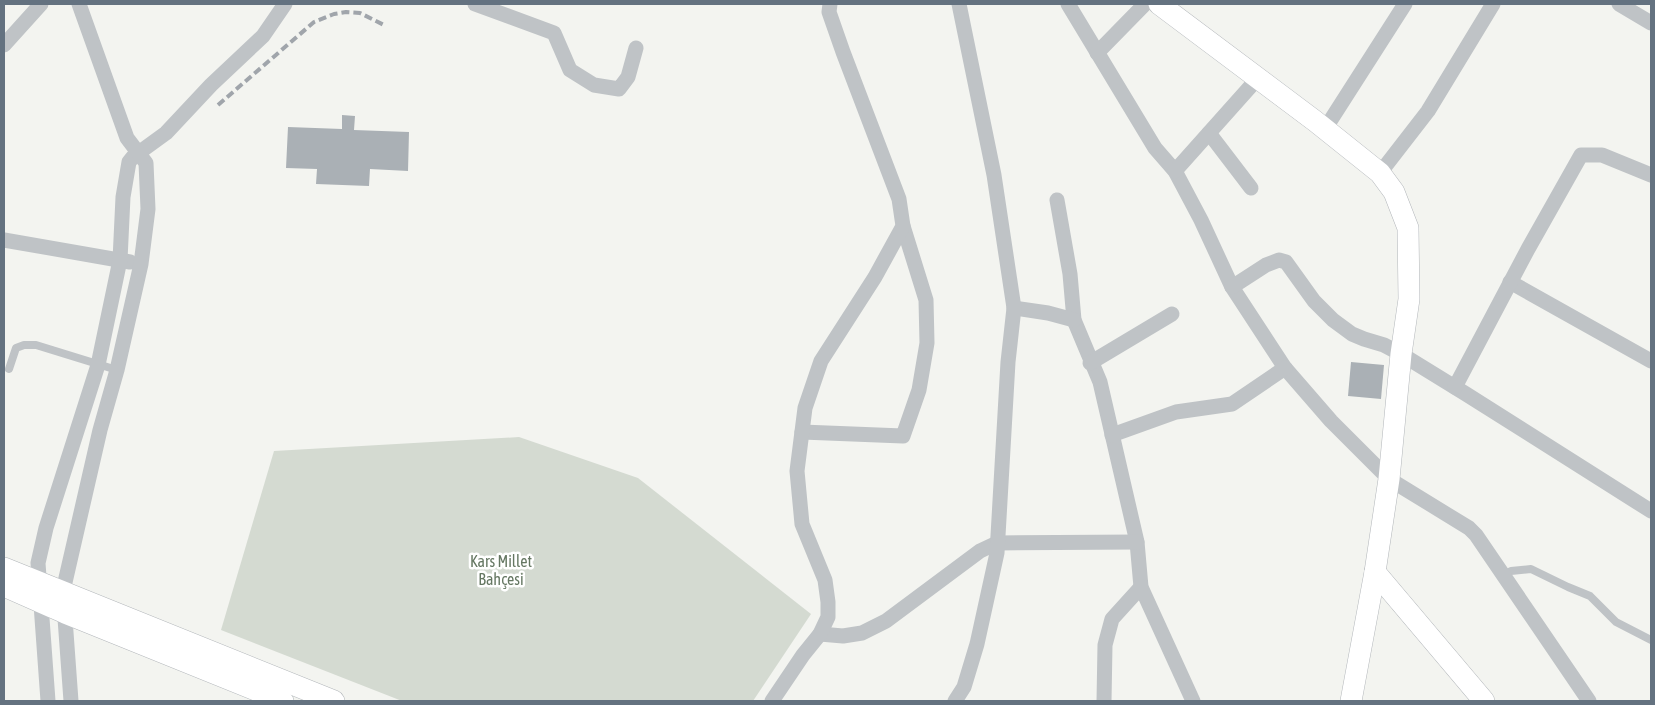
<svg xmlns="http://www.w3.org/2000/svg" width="1655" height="705" font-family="'Asap Condensed',sans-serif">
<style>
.green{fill:#d4dad1}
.building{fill:#aab0b5}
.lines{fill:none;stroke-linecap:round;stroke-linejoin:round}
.secondary-casing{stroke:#b2b6ba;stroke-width:22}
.lane{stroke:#bfc3c6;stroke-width:8}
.street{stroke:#bfc3c6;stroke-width:15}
.secondary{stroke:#fff;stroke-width:21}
.rail{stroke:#a0a5ab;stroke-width:4;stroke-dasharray:8 4;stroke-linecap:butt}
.labels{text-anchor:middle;stroke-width:5;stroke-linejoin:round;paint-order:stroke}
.park-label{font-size:16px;fill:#657762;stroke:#fff}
</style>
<rect width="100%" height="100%" fill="#f3f4f0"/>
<!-- green -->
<polygon class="green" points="519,437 638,478 811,614 753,701 402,701 221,630 274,451"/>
<!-- building -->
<g class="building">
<polygon points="342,115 355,116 354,130 409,132 408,171 370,169 369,186 316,184 317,169 286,168 288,127 342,129"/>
<polygon points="1351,362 1384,365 1381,399 1348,396"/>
</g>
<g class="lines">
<!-- secondary casing -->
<g class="secondary-casing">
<g id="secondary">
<polyline points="1159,4 1315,121 1380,173 1394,192 1408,228 1409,299 1401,354 1389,479 1375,572 1351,701"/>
<polyline points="4,568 334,701"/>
<polyline points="1375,572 1484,701"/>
<polyline points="4,586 65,613 283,701"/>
</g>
</g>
<!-- lane -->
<g class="lane">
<polyline points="9,369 16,348 24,345 36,345 117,370"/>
<polyline points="1503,575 1511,571 1531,569 1568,587 1590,596 1616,622 1651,640"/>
</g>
<!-- street -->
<g class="street">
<polyline points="475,4 554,33 570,70 594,85 619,89 628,77 636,48"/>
<polyline points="1068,4 1155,148 1175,171 1201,220 1232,287 1285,368 1331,421 1389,479 1469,528 1476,535 1589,701"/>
<polyline points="1619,4 1651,23"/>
<polyline points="4,45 41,4"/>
<polyline points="1097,53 1145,4"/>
<polyline points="1325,129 1405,4"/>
<polyline points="1209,133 1251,188"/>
<polyline points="1175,171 1258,78"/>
<polyline points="1380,173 1428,111 1493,4"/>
<polyline points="1057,200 1070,274 1074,320 1100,382 1137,542 1141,587 1193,701"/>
<polyline points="4,240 130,262"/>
<polyline points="1510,282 1651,361"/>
<polyline points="1232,287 1266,265 1279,260 1286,262 1314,301 1333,320 1352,334 1364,339 1384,345 1401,354 1466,394 1651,511"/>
<polyline points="1014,308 1048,313 1074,320"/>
<polyline points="1090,363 1172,314"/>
<polyline points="1455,387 1528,249 1581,155 1602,155 1651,175"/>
<polyline points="802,432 903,436 919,390 927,343 926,300 903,226"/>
<polyline points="1112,435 1176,412 1232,404 1285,368"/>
<polyline points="820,634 843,636 862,633 886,621 980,551 997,543 1137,542"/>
<polyline points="48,701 38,563 46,528 98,365 120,260 123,197 129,162 133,157 166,133 211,85 263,36 285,4"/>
<polyline points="71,701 63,591 100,430 117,370 141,264 148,209 146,163 127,138 79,4"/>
<polyline points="772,701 803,655 820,634 828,617 828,602 825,580 802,524 797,471 805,408 821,361 875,277 903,226 899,199 843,52 829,12 830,4"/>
<polyline points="955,701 964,687 977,644 997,553 1008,362 1014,308 994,175 959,4"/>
<polyline points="1104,701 1105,645 1112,619 1141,587"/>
</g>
<!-- secondary -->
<use href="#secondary" class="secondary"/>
<!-- rail -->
<polyline class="rail" points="218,105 314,22 334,14 346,12 360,13 386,26"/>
</g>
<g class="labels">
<!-- park labels -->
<g class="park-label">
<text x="501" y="567">Kars Millet<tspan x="501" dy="18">Bahçesi</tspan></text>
</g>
</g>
<!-- border -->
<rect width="1655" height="705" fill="none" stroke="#647280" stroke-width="10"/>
</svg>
